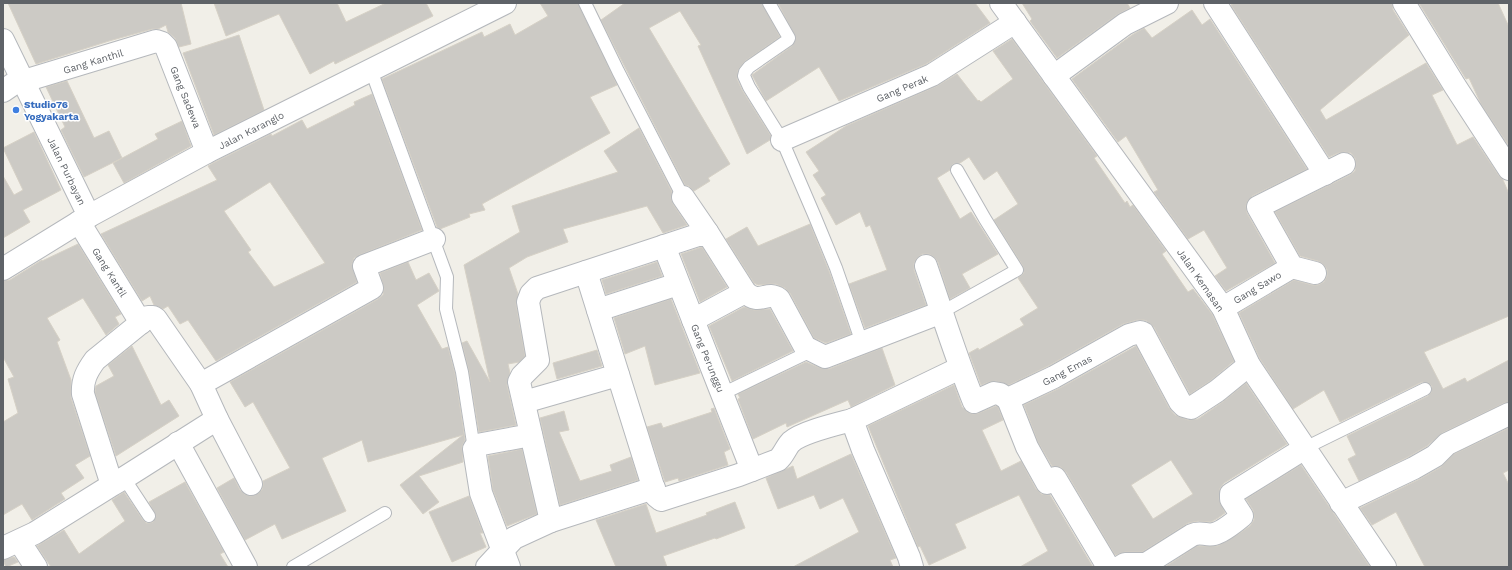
<svg xmlns="http://www.w3.org/2000/svg" width="1512" height="570" font-family="'Work Sans',sans-serif">
<style>
.building{fill:#cccac5;stroke:#d6d1c6;fill-rule:evenodd}
.lines{fill:none;stroke-linecap:round;stroke-linejoin:round}
.service-casing{stroke:#b5b8bc;stroke-width:14}
.minor-casing{stroke:#b5b8bc;stroke-width:24}
.tertiary-casing{stroke:#b5b8bc;stroke-width:24}
.service{stroke:#fff;stroke-width:12}
.minor{stroke:#fff;stroke-width:22}
.tertiary{stroke:#fff;stroke-width:22}
.shop-dot{fill:#3f7fe0;stroke:#fff;stroke-width:1.5}
.labels{text-anchor:middle;stroke-width:3;stroke-linejoin:round;paint-order:stroke}
.street-label{font-size:10px;fill:#5f6368;stroke:#fff}
.shop-label{font-size:10px;font-weight:bold;fill:#366cbe;stroke:#fff;text-anchor:start}
</style>
<rect width="100%" height="100%" fill="#f1efe8"/>
<!-- building -->
<g class="building">
<polygon points="8,3 181,3 191,44 179,47 175,38 168,32 166,25 158,29 152,29 109,41 36,64"/>
<polygon points="214,3 337,3 346,22 386,3 426,3 433,16 335,64 334,61 310,74 279,14 226,36"/>
<polygon points="540,3 578,3 617,85 590,97 610,133 482,204 485,210 469,214 470,217 440,229 437,227 382,79 482,32 484,37 510,24 515,35 548,16"/>
<polygon points="625,3 762,3 780,37 745,61 738,70 737,79 742,90 771,136 770,140 747,154 698,46 701,45 680,11 649,28 730,164 708,178 710,181 694,191 689,186 685,185 601,20"/>
<polygon points="778,3 975,3 990,23 926,64 839,101 819,67 766,101 752,75 792,46 796,38"/>
<polygon points="1022,3 1127,3 1130,8 1118,14 1057,58 1030,21 1032,19"/>
<polygon points="1234,3 1392,3 1393,10 1409,35 1320,110 1326,120 1426,63 1443,90 1432,95 1457,145 1473,137 1499,176 1503,180 1509,194 1509,316 1424,352 1443,389 1465,378 1467,382 1509,360 1509,402 1504,403 1442,433 1427,446 1408,457 1359,481 1348,459 1356,455 1347,436 1428,396 1431,393 1432,386 1429,383 1422,382 1340,422 1324,390 1293,409 1260,359 1239,313 1294,280 1312,285 1318,285 1324,282 1327,276 1327,269 1323,264 1318,261 1300,256 1275,212 1350,175 1355,171 1356,164 1355,158 1351,153 1345,152 1338,153 1329,157 1231,5"/>
<polygon points="1419,3 1498,3 1509,27 1509,146 1481,104 1469,78 1466,79"/>
<polygon points="1192,10 1202,25 1210,19 1307,169 1252,196 1248,200 1246,206 1247,213 1275,263 1226,291 1215,276 1227,268 1204,230 1188,239 1154,192 1158,190 1126,136 1118,142 1072,79 1132,35 1144,28 1152,38"/>
<polygon points="239,35 264,110 214,135 183,53"/>
<polygon points="1012,39 1097,156 1094,158 1125,203 1127,201 1130,207 1133,205 1166,251 1162,254 1188,292 1193,289 1212,314 1234,361 1210,381 1190,394 1154,327 1147,321 1144,320 1137,320 1123,324 1048,366 1009,385 996,381 989,382 981,385 969,353 978,348 979,350 1024,325 1020,319 1038,308 1018,278 1024,273 1023,266 994,220 1018,204 997,171 984,180 969,157 960,163 953,164 950,170 937,178 960,219 971,212 998,254 962,274 970,288 950,299 938,262 934,257 929,254 922,254 917,258 914,263 914,270 926,305 865,328 849,284 887,270 870,225 866,227 860,212 836,225 821,198 826,195 813,175 819,171 806,152 846,126 937,86 957,74 978,101 979,100 981,102 1013,79 993,51"/>
<polygon points="67,81 94,138 109,131 122,158 84,177 61,130 65,127 46,87"/>
<path d="M372,94L422,230L359,255L354,258L352,264L357,282L216,361L188,320L180,324L168,306L163,309L154,305L150,296L142,301L101,234L217,180L208,166L213,163L271,134L272,136L302,120L307,129L355,105L354,102ZM270,182L325,263L274,287L248,252L251,250L224,211Z"/>
<polygon points="182,121 191,146 124,183 113,163 158,139 155,134"/>
<polygon points="639,128 672,192 671,198 673,204 687,225 663,233 647,206 563,229 568,242 527,257 509,268 518,294 516,304 525,356 519,362 508,364 510,373 507,385 516,425 479,432 469,371 462,343 467,341 490,382 464,265 520,232 512,206 618,172 604,151"/>
<polygon points="34,132 61,190 23,210 30,222 3,238 3,176 14,195 23,190 3,148"/>
<polygon points="810,224 829,271 851,334 826,343 814,338 790,293 785,288 776,284 769,284 758,285 754,283 726,239 747,227 758,246"/>
<polygon points="78,244 121,314 115,317 119,324 106,335 83,298 47,318 60,340 57,342 71,380 71,398 90,456 75,465 84,478 61,493 65,499 32,520 22,504 3,515 3,422 18,413 8,379 14,377 3,357 3,281 10,280 42,260 42,261"/>
<polygon points="702,247 727,287 700,302 681,254"/>
<polygon points="408,262 416,280 429,273 439,291 417,305 442,349 448,347 455,374 465,440 462,446 463,462 419,476 439,502 423,514 400,485 463,435 368,462 362,440 322,458 346,511 282,539 275,524 245,540 217,488 234,478 240,490 244,494 250,496 256,495 262,490 263,485 263,481 290,468 253,402 245,407 230,382 378,299 383,295 384,289 380,273"/>
<polygon points="657,262 662,276 606,294 602,280"/>
<polygon points="671,299 700,373 655,385 645,346 625,354 614,318"/>
<polygon points="744,307 754,310 770,309 793,351 732,381 709,326"/>
<polygon points="132,346 161,405 169,400 179,416 116,456 95,392 96,386 114,376 108,365"/>
<path d="M1136,346L1169,408L1175,415L1188,420L1198,419L1224,401L1246,383L1287,444L1224,483L1220,488L1219,499L1225,513L1218,518L1211,522L1198,521L1188,523L1142,552H1125L1115,555L1066,472L1061,467L1052,466L1038,442L1024,405L1060,388ZM1171,460L1193,494L1153,519L1131,485Z"/>
<polygon points="882,348 895,385 851,407 848,400 787,427 786,423 753,439 738,399 740,398 738,394 806,362 820,368 829,369"/>
<polygon points="597,350 602,366 557,379 553,363"/>
<polygon points="954,385 962,407 967,412 973,414 979,413 996,406 998,407 1003,420 982,430 1001,471 1021,461 1036,489 1041,494 1047,495 1050,495 1093,567 1020,567 1048,551 1019,495 955,524 966,548 929,565 920,546 918,547 868,426"/>
<polygon points="714,408 730,449 724,452 728,465 679,481 678,478 665,482 647,427 661,423 663,428 712,412 711,409"/>
<polygon points="564,411 569,430 559,432 580,481 612,471 610,465 631,457 638,480 560,505 540,418"/>
<polygon points="1509,428 1509,470 1503,473 1509,485 1509,567 1425,567 1396,512 1372,525 1360,508 1420,479 1441,467 1454,454"/>
<polygon points="522,449 537,514 507,526 493,490 488,456"/>
<polygon points="851,454 896,558 890,560 893,567 793,567 859,532 843,498 820,509 814,495 778,509 766,478 793,466 797,479"/>
<polygon points="1301,465 1370,567 1165,567 1197,546 1218,546 1240,533 1250,526 1254,520 1254,515 1253,510 1246,499"/>
<polygon points="185,482 224,552 220,554 228,567 51,567 37,546 64,530 79,554 125,521 112,500 124,492 143,520 146,523 150,523 153,522 156,516 149,502"/>
<polygon points="469,496 483,533 480,533 486,547 452,562 429,512"/>
<polygon points="735,502 745,528 716,539 715,538 663,556 667,567 616,567 596,520 646,504 656,533 707,515 706,513"/>
<polygon points="14,557 18,562 6,567 3,560"/>
</g>
<g class="lines">
<!-- service casing -->
<g class="service-casing">
<g id="service">
<polyline points="585,3 618,71 683,197"/>
<polyline points="769,3 789,38 788,40 749,67 745,72 744,76 749,87 782,140 815,217 836,268 862,343"/>
<polyline points="371,70 447,277 446,309 462,372 474,449"/>
<polyline points="942,312 1017,270 985,219 957,170"/>
<polyline points="722,394 811,351"/>
<polyline points="1305,448 1425,389"/>
<polyline points="124,478 149,516"/>
<polyline points="293,567 385,513"/>
</g>
</g>
<!-- minor casing -->
<g class="minor-casing">
<g id="minor">
<polyline points="1215,3 1325,174"/>
<polyline points="1404,3 1455,86 1509,169"/>
<polyline points="1054,76 1125,24 1167,3"/>
<polyline points="24,81 156,41 162,43 166,47 207,152"/>
<polyline points="3,91 22,78"/>
<polyline points="782,140 932,75 1015,22"/>
<polyline points="683,197 707,232"/>
<polyline points="79,222 141,323"/>
<polyline points="664,246 752,470"/>
<path d="M926,266C942,312 956,358 974,402L994,393L1000,394L1008,399L1054,377L1129,335L1140,332L1143,333L1180,402L1184,406L1191,408L1217,391L1249,365"/>
<path d="M586,272L656,496L661,500L739,475L778,460C784,455 786,447 791,442C802,432 837,424 852,420"/>
<polyline points="1315,273 1292,267 1258,207 1344,164"/>
<polyline points="1223,308 1292,267"/>
<polyline points="598,310 678,284"/>
<polyline points="693,320 745,292"/>
<polyline points="201,384 372,288 364,266 434,239"/>
<polyline points="1008,399 1027,447 1047,483 1055,478 1108,567"/>
<polyline points="524,402 618,375"/>
<polyline points="217,419 251,484"/>
<polyline points="178,443 246,567"/>
<path d="M654,488L551,521L519,382L522,376L538,360L528,302L531,294L537,288L707,232L745,292C760,306 766,290 779,299L805,347L825,357L942,312"/>
<polyline points="1341,503 1414,468 1435,456 1447,444 1509,414"/>
<polyline points="19,541 36,567"/>
<path d="M3,548L35,533L112,485L124,478L217,419L201,384L156,319L153,317H148L95,360C87,371 82,380 83,394L112,485"/>
<polyline points="487,567 514,538 551,521"/>
<polyline points="509,567 481,493 474,449 477,445 531,435"/>
<polyline points="912,567 909,557 863,450 852,420 960,368"/>
<path d="M1120,567L1125,564H1146L1192,535C1201,531 1206,536 1214,534C1222,532 1236,521 1242,516L1231,499V494L1305,448"/>
</g>
</g>
<!-- tertiary casing -->
<g class="tertiary-casing">
<g id="tertiary">
<polyline points="1001,3 1223,308 1249,365 1385,567"/>
<polyline points="3,40 89,216"/>
<polyline points="3,269 89,216 207,152 505,3"/>
</g>
</g>
<!-- service -->
<use href="#service" class="service"/>
<!-- minor -->
<use href="#minor" class="minor"/>
<!-- tertiary -->
<use href="#tertiary" class="tertiary"/>
</g>
<!-- markers -->
<circle class="shop-dot" cx="16" cy="110" r="4"/>
<g class="labels">
<!-- street labels -->
<g class="street-label">
<text transform="translate(93 61) rotate(-17)" y="4">Gang Kanthil</text>
<text transform="translate(902 88) rotate(-23)" y="4">Gang Perak</text>
<text transform="translate(186 97) rotate(68)" y="4">Gang Sadewa</text>
<text transform="translate(251 130) rotate(-27)" y="4">Jalan Karanglo</text>
<text transform="translate(67 171) rotate(64)" y="4">Jalan Purbayan</text>
<text transform="translate(110 272) rotate(58)" y="4">Gang Kantil</text>
<text transform="translate(1201 280) rotate(55)" y="4">Jalan Kemasan</text>
<text transform="translate(1257 287) rotate(-31)" y="4">Gang Sawo</text>
<text transform="translate(708 358) rotate(68)" y="4">Gang Perunggu</text>
<text transform="translate(1067 370) rotate(-28)" y="4">Gang Emas</text>
</g>
<!-- shop labels -->
<g class="shop-label">
<text x="24" y="108">Studio76<tspan x="24" dy="12">Yogyakarta</tspan></text>
</g>
</g>
<!-- border -->
<rect width="1512" height="570" fill="none" stroke="#5f6368" stroke-width="8"/>
</svg>
